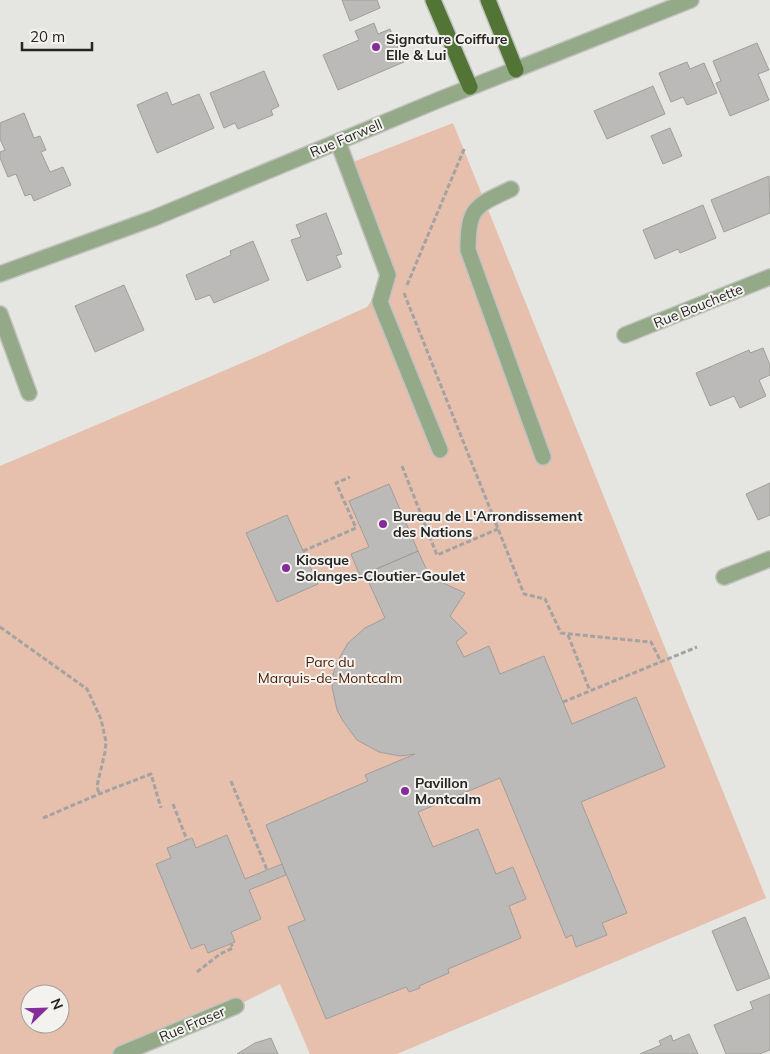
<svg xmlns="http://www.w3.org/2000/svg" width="770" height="1054" viewBox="0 0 770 1054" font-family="Mulish,sans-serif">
<rect width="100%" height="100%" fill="#e5e5e2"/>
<path fill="#e6bfad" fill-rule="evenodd" d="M453,123L766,898L397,1054H310L280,984L236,1006L118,1054H0V466L256,357L367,307L393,270L353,162ZM30,994H60V1024H30Z"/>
<path fill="#bcbab8" stroke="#a09e9b" d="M342,0H377L380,8L350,21Z
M374,23L378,34L390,29L404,62L338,90L323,55L359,40L355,31Z
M757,43L769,70L758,74L769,100L730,116L716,83L721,81L713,61Z
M687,62L690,69L704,63L717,93L687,105L683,97L671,102L659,73Z
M264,71L279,106L271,110L273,115L238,129L235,123L224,128L210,93Z
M653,86L665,114L607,139L594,111Z
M167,92L172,105L199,94L214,128L157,153L137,105Z
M24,113L34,138L40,136L46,150L41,152L50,172L63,167L71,185L34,201L31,194L25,196L16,174L8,177L0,158V152L5,150L0,139V123Z
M670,128L682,156L663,164L651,136Z
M769,176L770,213L724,232L711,200Z
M703,205L716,238L680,253L678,249L655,259L643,230Z
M326,213L342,254L336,256L341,267L307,281L291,240L301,237L296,225Z
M253,241L269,280L214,303L210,295L196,300L186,275L231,255L230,251Z
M124,285L144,330L95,352L75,306Z
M763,348L770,365V375L759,380L766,396L740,408L734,396L710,406L696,373L749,350L750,353Z
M770,483V515L758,520L746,494Z
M389,484L418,551L360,576L351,554L369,547L349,501Z
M287,515L318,584L277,602L246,533Z
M418,551L430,577L465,593L450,616L467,633L456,642L464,657L489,646L500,674L544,656L572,724L636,697L665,767L581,802L627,913L602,923L607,935L576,947L572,935L566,938L500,778L418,812L433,847L478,829L496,874L513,867L526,899L509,906L521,938L448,969L449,973L419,986L420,988L409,992L406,987L326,1019L288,927L305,920L266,825L368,781L365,775L415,754L400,756L379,752L357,740L343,721L337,710L332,687L333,675L336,664L348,643L365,628L385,618L365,574Z
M227,835L245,879L282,864L286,875L249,890L261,919L231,932L235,942L208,953L204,944L191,949L156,864L171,858L167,848L192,838L196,848Z
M745,917L770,978L737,991L712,931Z
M770,994V1050L759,1054H726L714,1025L753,1009L750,1002Z
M689,1034L698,1054H640L661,1045L659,1041L671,1035L673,1041Z
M271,1038L278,1054H237L255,1043Z"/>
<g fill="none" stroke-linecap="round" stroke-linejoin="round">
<defs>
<path id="minor" d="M338,142L388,275L380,302L440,450
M511,189C475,206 468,207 468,250L543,457
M0,274L154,218L436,101L691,0
M0,314L29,393
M625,335L770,277
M724,577L770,559
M121,1054L236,1006"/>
<path id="major" d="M433,0L470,87
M488,0L516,70"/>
</defs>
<use href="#minor" stroke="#c2c2c0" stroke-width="18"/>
<use href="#major" stroke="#c2c2c0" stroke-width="18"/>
<path stroke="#a3a3a1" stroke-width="3" stroke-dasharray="5 2.5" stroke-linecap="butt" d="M407,285L465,147
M404,293L524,594L545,599L561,633L651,642L661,662
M402,466L437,555L498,529
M303,551L356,528L336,483L350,477
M0,627L87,689L101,719L106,742L105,752L97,786L99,794
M568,635L590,691
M563,702L697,647
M231,781L267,870
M173,804L187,840
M43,818L99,794L151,774L161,808
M197,972L220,954L233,948L231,944"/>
<use href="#minor" stroke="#94a987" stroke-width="15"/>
<use href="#major" stroke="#527536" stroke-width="15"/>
</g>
<g fill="#832c9a" stroke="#f3f2ef" stroke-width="2">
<circle cx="376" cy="47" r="5"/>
<circle cx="383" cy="524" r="5"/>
<circle cx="286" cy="568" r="5"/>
<circle cx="405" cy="791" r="5"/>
</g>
<g text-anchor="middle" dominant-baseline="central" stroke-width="4" stroke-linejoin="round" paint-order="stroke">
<g font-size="14" font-weight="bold" fill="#252524" stroke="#f3f2ef" text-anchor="start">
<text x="386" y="39">Signature Coiffure<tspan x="386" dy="16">Elle &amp; Lui</tspan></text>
<text x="393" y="516">Bureau de L'Arrondissement<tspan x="393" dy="16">des Nations</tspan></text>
<text x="296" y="560">Kiosque<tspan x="296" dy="16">Solanges-Cloutier-Goulet</tspan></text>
<text x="415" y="783">Pavillon<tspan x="415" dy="16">Montcalm</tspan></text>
</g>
<g font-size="14" fill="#252524" stroke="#f3f2ef">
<text transform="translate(346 138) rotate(-23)">Rue Farwell</text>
<text transform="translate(698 306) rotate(-22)">Rue Bouchette</text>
<text transform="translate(192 1024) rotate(-23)">Rue Fraser</text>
</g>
<g font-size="14" fill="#511d00" stroke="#f3f2ef">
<text x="330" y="662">Parc du<tspan x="330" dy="16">Marquis-de-Montcalm</tspan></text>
</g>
</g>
<g transform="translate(45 1009) rotate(67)"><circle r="24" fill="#f3f2ef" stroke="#a1a09e"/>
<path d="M0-4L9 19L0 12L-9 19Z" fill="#832c9a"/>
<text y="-8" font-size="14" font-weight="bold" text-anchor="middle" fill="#252524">N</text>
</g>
<path d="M22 42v8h70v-8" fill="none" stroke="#252524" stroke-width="2.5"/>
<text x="30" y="42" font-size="15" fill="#252524" stroke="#f3f2ef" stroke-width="4" paint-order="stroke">20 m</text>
</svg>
